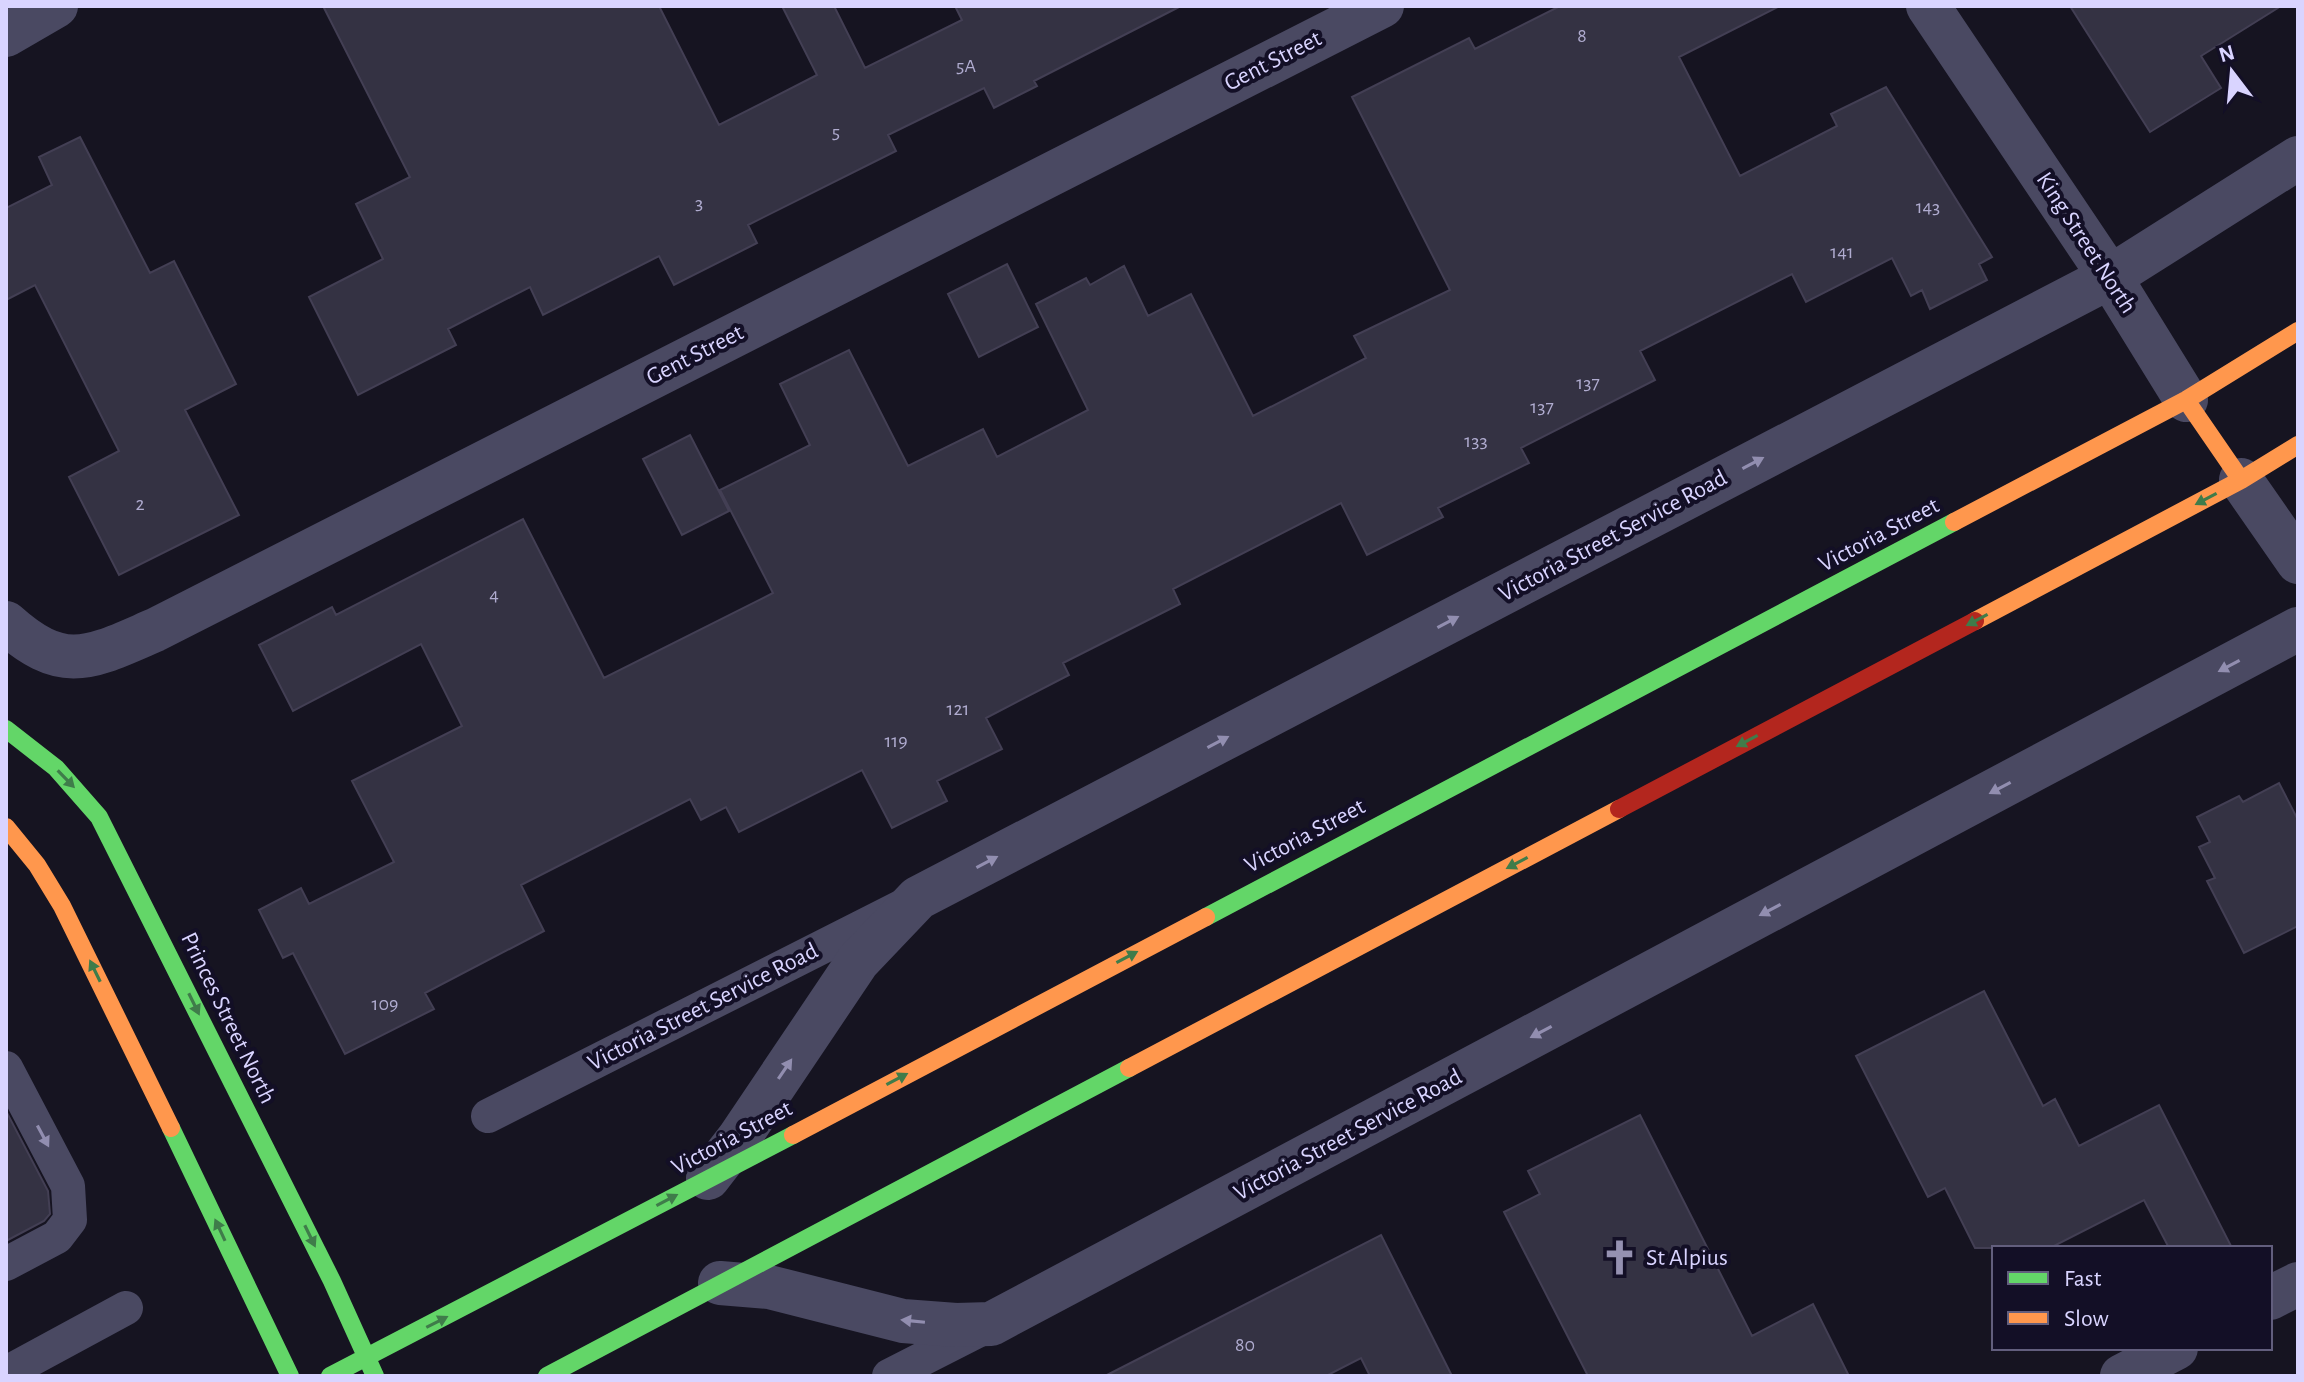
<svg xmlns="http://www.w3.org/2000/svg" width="2304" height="1382" viewBox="0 0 2304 1382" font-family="'Alegreya Sans',sans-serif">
<rect width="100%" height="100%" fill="#161421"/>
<path fill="#343243" stroke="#433f54" stroke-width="2" d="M323,6H659L719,125L817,75L782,6H834L865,68L962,20L955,6H1181L1034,81L1037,86L994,108L984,88L888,135L896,151L748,225L757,243L674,285L659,256L543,315L530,287L448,329L456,345L358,395L309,297L383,259L356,204L410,177Z
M1560,6H1780L1679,57L1740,176L1837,126L1831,114L1886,87L1992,257L1979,264L1987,280L1930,309L1922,290L1911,296L1892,258L1806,302L1792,274L1640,351L1655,380L1521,448L1529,463L1438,508L1443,517L1367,555L1341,503L1173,589L1180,604L1063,663L1069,675L986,718L1002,749L937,781L947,801L892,828L862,770L739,832L726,807L701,820L690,799L521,885L544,931L425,993L434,1009L345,1054L293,953L283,958L259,910L301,888L309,904L394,862L352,781L462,726L421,644L293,711L259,645L332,607L336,615L523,519L604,678L773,593L720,490L810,445L780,384L849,350L908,466L983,429L997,457L1088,410L1036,304L1086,278L1090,285L1124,266L1148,316L1191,294L1253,416L1366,358L1354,336L1450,290L1352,97L1469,38L1475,49Z
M2070,6H2281L2201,56L2221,88L2150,132Z
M80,137L150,273L174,261L236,384L185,410L239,515L119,575L69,477L119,451L35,285L6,300V208L52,185L39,157Z
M1007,264L1038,327L979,357L948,294Z
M690,435L729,511L682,535L643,459Z
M2279,783L2298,820V926L2244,953L2207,881L2215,878L2199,847L2210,842L2197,817L2239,796L2243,802Z
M1984,991L2043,1106L2055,1099L2079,1146L2159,1105L2232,1248H2169L2144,1200L2050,1248H1975L1945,1188L1928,1197L1856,1056Z
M6,1111L48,1191L50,1214L44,1221L6,1241Z
M1640,1115L1752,1336L1813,1304L1849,1376H1588L1504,1212L1540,1194L1528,1171Z
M1381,1235L1452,1376H1370L1361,1358L1326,1376H1105Z"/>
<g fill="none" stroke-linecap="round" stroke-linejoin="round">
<path stroke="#4a4962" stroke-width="34" d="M6,1068L68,1186L70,1220L57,1237L6,1264
M488,1116L901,907
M6,1373L126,1308
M889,1376L987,1326"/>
<path stroke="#4a4962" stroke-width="44" d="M1928,6L2110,277L2186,400
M6,35L56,6
M2241,480L2298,562
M6,623C64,675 90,658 155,630L1382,6
M708,1178L739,1138L858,961L918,898L2110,277L2298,158
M720,1283L769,1287L903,1321L956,1325L991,1324L2298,629
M2270,1298L2298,1284
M2122,1376L2176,1348"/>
<path stroke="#63d668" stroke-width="18" d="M6,729L56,768L99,817L332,1281L375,1376
M1206,917L1954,522
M171,1128L290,1376
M330,1376L793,1135
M547,1376L1129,1068"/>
<path stroke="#ff974d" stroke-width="18" d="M2186,400L2241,480
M1954,522L2186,400L2298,331
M1975,621L2241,480L2298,445
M6,827L37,865L62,906L171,1128
M1129,1068L1619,809
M793,1135L1206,917"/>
<path stroke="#b3261e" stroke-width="18" d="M1619,809L1975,621"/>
</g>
<defs><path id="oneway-solid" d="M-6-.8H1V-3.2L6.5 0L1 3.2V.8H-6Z" transform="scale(2)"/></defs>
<g fill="#928eb0">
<use href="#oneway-solid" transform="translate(1753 463) rotate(-28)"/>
<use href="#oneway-solid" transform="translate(1448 622) rotate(-28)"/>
<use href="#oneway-solid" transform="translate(2229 666) rotate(152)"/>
<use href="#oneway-solid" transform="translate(1218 742) rotate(-28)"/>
<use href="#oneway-solid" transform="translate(2000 788) rotate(152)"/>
<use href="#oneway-solid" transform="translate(987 862) rotate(-28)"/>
<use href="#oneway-solid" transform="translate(1770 910) rotate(152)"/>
<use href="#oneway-solid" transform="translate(1541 1032) rotate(152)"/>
<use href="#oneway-solid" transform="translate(785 1069) rotate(-56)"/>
<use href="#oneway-solid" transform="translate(43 1136) rotate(62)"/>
<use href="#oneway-solid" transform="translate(913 1321) rotate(-174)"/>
</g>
<g fill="#3f7c4a">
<use href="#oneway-solid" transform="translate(2206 499) rotate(152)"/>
<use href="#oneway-solid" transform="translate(1977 620) rotate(152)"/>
<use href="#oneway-solid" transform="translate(1747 741) rotate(152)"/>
<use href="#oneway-solid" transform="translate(66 779) rotate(46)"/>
<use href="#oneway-solid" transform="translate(1517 863) rotate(152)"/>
<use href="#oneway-solid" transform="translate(1127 957) rotate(-28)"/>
<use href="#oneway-solid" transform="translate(95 971) rotate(-116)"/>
<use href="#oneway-solid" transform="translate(194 1004) rotate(64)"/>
<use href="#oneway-solid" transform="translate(897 1079) rotate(-28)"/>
<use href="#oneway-solid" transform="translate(667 1200) rotate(-28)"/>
<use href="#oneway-solid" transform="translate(220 1230) rotate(-115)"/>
<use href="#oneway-solid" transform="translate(310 1236) rotate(64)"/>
<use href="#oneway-solid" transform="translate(437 1322) rotate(-27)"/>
</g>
<defs>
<symbol id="church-bare" viewBox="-9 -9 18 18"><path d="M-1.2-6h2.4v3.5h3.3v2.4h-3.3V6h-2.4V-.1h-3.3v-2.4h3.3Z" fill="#9591b1" stroke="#130f26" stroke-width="2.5" paint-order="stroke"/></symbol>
</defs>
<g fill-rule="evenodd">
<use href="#church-bare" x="1594" y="1232" width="51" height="51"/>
</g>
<g text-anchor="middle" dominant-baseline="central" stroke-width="8" stroke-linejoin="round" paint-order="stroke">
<g font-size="20" fill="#b0acd0">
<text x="1582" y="36">8</text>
<text x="966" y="66">5A</text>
<text x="836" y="132">5</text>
<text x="699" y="203">3</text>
<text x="1928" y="207">143</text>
<text x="1842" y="252">141</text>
<text x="1588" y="383">137</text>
<text x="1542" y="407">137</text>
<text x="1476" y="441">133</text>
<text x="140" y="504">2</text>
<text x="494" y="595">4</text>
<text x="958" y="709">121</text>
<text x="896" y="741">119</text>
<text x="385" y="1004">109</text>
<text x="1245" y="1345">80</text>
</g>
<g font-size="24" fill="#d9d4ff" stroke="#130f26">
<text transform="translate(1273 61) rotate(-27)">Gent Street</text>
<text transform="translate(2086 243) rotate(57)">King Street North</text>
<text transform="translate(695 355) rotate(-27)">Gent Street</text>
<text transform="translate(1879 535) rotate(-28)">Victoria Street</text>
<text transform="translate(1613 536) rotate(-28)">Victoria Street Service Road</text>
<text transform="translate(1305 836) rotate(-28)">Victoria Street</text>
<text transform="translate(703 1007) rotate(-27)">Victoria Street Service Road</text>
<text transform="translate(228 1018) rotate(64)">Princes Street North</text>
<text transform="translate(1348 1135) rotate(-28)">Victoria Street Service Road</text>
<text transform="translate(732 1138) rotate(-28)">Victoria Street</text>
</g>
<g font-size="24" fill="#d9d4ff" stroke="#130f26" text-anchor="start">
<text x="1646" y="1258">St Alpius</text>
</g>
</g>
<rect width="2304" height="1382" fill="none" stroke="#d9d4ff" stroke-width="16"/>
<rect x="1992" y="1246" width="280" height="104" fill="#130f26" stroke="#625e7d" stroke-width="2"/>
<rect x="2008" y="1272" width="40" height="12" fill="#63d668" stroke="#625e7d" stroke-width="2"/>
<text x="2064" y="1286" font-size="24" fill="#d9d4ff">Fast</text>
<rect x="2008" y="1312" width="40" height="12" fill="#ff974d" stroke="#625e7d" stroke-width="2"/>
<text x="2064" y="1326" font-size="24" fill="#d9d4ff">Slow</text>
<g transform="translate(2232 72) rotate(344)" stroke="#130f26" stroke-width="6" paint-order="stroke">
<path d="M0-6L14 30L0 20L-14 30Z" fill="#d9d4ff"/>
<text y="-12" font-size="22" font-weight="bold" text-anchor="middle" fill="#d9d4ff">N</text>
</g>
</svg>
